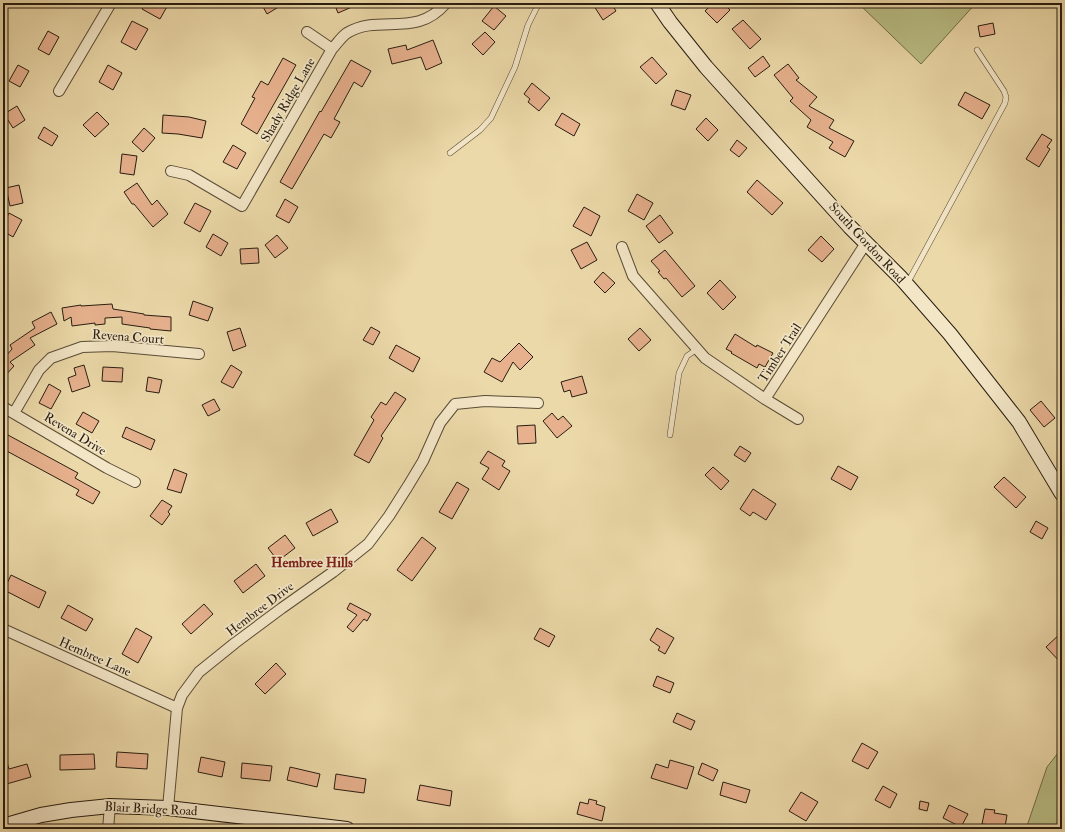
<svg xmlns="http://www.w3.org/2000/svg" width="1065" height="832" viewBox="0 0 1065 832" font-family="'IM FELL Double Pica',serif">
<rect width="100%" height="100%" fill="#ecd9a9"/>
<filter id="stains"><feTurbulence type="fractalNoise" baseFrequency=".005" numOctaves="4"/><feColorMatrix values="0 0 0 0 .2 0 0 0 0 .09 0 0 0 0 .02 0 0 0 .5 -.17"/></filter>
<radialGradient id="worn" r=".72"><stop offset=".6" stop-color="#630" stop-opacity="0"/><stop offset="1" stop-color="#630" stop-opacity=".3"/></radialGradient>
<path fill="#babf86" stroke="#716e4b" d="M858,3H976L921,64Z
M1062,748V829H1026L1047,767Z"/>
<path fill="#e7b18e" stroke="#281d10" d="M146,3H169L160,19L142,9Z
M261,3H285L267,14Z
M334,3H361L338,13Z
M592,3H611L616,11L603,20Z
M713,3H723L730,10L717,23L705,11Z
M494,6L506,16L494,30L482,21Z
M743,20L761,39L750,49L732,29Z
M132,21L148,29L136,50L121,42Z
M993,23L995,34L980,37L978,26Z
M48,31L59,37L49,55L38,49Z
M485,32L495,42L483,55L472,44Z
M433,40L442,63L426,70L421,57L392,64L388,49L406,45L407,50Z
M763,56L770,66L755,77L748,68Z
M652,57L667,74L656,84L640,67Z
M283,58L296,65L257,134L241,124L255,98L252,97L261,81L268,85Z
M351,60L371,71L362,87L354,82L334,119L340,122L331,138L324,134L292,189L280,182L320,111L321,112Z
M788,64L799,78L796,80L817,97L809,106L834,120L829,128L854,141L845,157L829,148L833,142L807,127L811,120L790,101L793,98L774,75Z
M18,65L29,71L20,87L9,81Z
M108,65L122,73L113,90L99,82Z
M532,83L550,98L539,111L528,102L530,99L524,94Z
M676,90L691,95L685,110L671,105Z
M965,92L990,105L982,119L958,105Z
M17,106L25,120L13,128L4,114Z
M97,112L109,124L95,137L83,125Z
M562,113L580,124L574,136L555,125Z
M163,115L189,117L206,121L202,138L178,134L162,133Z
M706,118L718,130L708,141L696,129Z
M44,127L58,136L52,146L38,138Z
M144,128L155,138L143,152L132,142Z
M1042,134L1052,140L1047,147L1050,149L1039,167L1026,159Z
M737,140L747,148L739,157L730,150Z
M233,145L246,153L237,169L223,162Z
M122,154L137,156L134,175L120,173Z
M757,180L783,203L772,215L747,192Z
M137,183L152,205L157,200L168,214L153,227L134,204H132L124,192Z
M19,185L23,203L10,206L6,188Z
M637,194L653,203L644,220L628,211Z
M285,199L298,207L289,223L276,216Z
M195,203L211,211L200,232L184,223Z
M584,207L600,216L591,236L573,226Z
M9,213L22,220L13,237L3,231V225Z
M660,215L673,233L659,243L646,226Z
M213,234L228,243L221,256L206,247Z
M277,235L288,248L275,258L265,245Z
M821,236L834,249L822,262L808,250Z
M587,242L597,260L581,269L571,250Z
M258,248L259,263L241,264L240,249Z
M665,250L695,286L682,297L666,278L664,279L658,272L660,271L651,261Z
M603,272L615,283L605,293L594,282Z
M720,280L736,297L723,310L707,293Z
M193,301L213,308L208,321L189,315Z
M112,304L113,309L144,314V315L171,317V331L150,329V328L122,324V317L105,318V324L95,325V323L72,326L71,317L64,321L62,308L81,305V306Z
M51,312L57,324L30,338L35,345L10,362L14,366L3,378V355L5,357L12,349L10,345L35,328L32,322Z
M371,327L380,332L373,345L363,340Z
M240,328L246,346L233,351L227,332Z
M640,328L651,340L639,351L628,339Z
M735,334L756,347L757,345L773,353L765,367L759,364L757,368L731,353L732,352L726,349Z
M519,343L533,357L520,370L513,362L502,382L484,372L492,358L500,362Z
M396,345L420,358L413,372L389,358Z
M84,365L90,386L72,392L68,378L76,375L74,368Z
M231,365L242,372L233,388L221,382Z
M103,367L123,368L122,382L102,381Z
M582,376L587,393L572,397L570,390L564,392L561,382Z
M148,377L162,380L159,393L146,391Z
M49,384L61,391L51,409L39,403Z
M395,392L406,399L381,436L383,438L369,463L354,455L374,420L371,417L381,402L386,405Z
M214,399L220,410L208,416L202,405Z
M1041,401L1055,418L1044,427L1030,410Z
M83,412L99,421L92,433L76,424Z
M552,413L558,420L563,416L572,426L557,438L543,421Z
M535,425L536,443L518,444L517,426Z
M126,427L155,440L151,450L122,437Z
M8,435L78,473L75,478L100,492L93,504L76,495L79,490L3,449V444Z
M740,446L751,453L745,462L734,455Z
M488,451L505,461L502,466L510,471L499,490L482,479L489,468L480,463Z
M838,466L858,477L851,490L831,479Z
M713,467L729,481L721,490L705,475Z
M174,469L187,474L181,493L167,489Z
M1004,477L1026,497L1016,508L994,487Z
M457,482L469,489L452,519L439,512Z
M753,489L776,504L766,520L753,512L750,516L740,509Z
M162,500L172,506L168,512L170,514L162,525L150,516Z
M331,509L338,522L313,536L306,523Z
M1036,521L1048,528L1042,539L1030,532Z
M285,535L295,548L278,561L268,548Z
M422,537L436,548L412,581L397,570Z
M256,564L265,576L243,593L234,581Z
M11,575L46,592L39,608L4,590Z
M350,603L371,614L367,621L364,619L353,632L347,627L357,615L347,609Z
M204,604L213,614L191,634L182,624Z
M68,605L93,619L86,631L61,618Z
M136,628L152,637L138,663L122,654Z
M540,628L555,636L549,647L534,639Z
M657,628L674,638L665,654L658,650L660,647L650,640Z
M1062,632V664L1046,647Z
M276,663L286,674L265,694L255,684Z
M657,676L674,683L670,693L653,686Z
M677,713L695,721L691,730L673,722Z
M862,743L878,752L868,769L852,761Z
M117,752L148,754L147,769L116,767Z
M94,754L95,769L60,770V755Z
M3,756H5L9,769L27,764L31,777L3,785Z
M201,757L225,762L222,777L198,772Z
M670,760L694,767L687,789L651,778L656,764L668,768Z
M242,763L272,766L270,781L241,778Z
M702,763L718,770L713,781L698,774Z
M290,767L320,774L317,787L287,780Z
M336,774L366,779L364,793L334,789Z
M723,782L750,790L746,803L720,795Z
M420,785L452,791L450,806L417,800Z
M883,786L897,794L890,808L875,800Z
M801,792L818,802L806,821L789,811Z
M589,799L597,801L596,804L605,807L602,821L577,814L580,802L588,804Z
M920,801L929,803L927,811L919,809Z
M949,805L968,814L961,827L943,818Z
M985,809L995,810L994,813L1007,815L1005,827L982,824Z"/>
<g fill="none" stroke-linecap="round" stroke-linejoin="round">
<defs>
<path id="lane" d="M450,153L480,130L491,118L515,67L528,25L539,3
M907,284L1005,103L1006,97L1004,91L977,50
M670,435L679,373L687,356L697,349"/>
<path id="street" d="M307,32L332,49
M59,91L111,3
M171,171L189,175L242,206L332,49C337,44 341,37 347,33C380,13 416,39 446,3
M622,247L633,276L705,358L765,399L798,419
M765,399L866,243
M3,407L107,468L135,482
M14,413L39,370L51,358L82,347L112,346L199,354
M3,629L177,708
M168,808L177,708L182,695L199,672L235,643L282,608L333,572L368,544L389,516L408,486L423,461L440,423L455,404L485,401L538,403
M108,829L110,806"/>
<path id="secondary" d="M657,3L670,22L706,67L850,227L901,278L950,334L1019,422L1062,494
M3,826L41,815L71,810L110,806L168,808L347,829"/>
</defs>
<use href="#lane" stroke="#594c36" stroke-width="6"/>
<use href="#street" stroke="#594c36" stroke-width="12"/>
<use href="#secondary" stroke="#281d10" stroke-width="16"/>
<use href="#lane" stroke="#f3e6c7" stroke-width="5"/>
<use href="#street" stroke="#f3e6c7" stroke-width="10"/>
<use href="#secondary" stroke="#f3e6c7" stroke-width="14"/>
</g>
<g text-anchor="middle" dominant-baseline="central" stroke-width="3.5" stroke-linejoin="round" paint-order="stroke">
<g font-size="13" fill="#281d10" stroke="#f3e6c7">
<text transform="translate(288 100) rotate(-60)">Shady Ridge Lane</text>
<text transform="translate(867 243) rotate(47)">South Gordon Road</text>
<text transform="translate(128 337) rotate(4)">Revena Court</text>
<text transform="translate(780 353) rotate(-57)">Timber Trail</text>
<text transform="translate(75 434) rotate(31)">Revena Drive</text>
<text transform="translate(260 609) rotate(-37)">Hembree Drive</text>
<text transform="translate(95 657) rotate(24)">Hembree Lane</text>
<text transform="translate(151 809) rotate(3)">Blair Bridge Road</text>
</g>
<g font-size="14" font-weight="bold" fill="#7a1f14" stroke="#f3e6c7">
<text x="312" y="562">Hembree Hills</text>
</g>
</g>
<rect width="1065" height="832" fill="none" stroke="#ecd9a9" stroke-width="16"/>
<rect x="4" y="4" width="1057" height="824" fill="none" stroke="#281d10" stroke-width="2"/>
<rect x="8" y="8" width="1049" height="816" fill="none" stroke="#281d10"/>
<rect width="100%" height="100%" filter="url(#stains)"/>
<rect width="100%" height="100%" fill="url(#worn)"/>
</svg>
